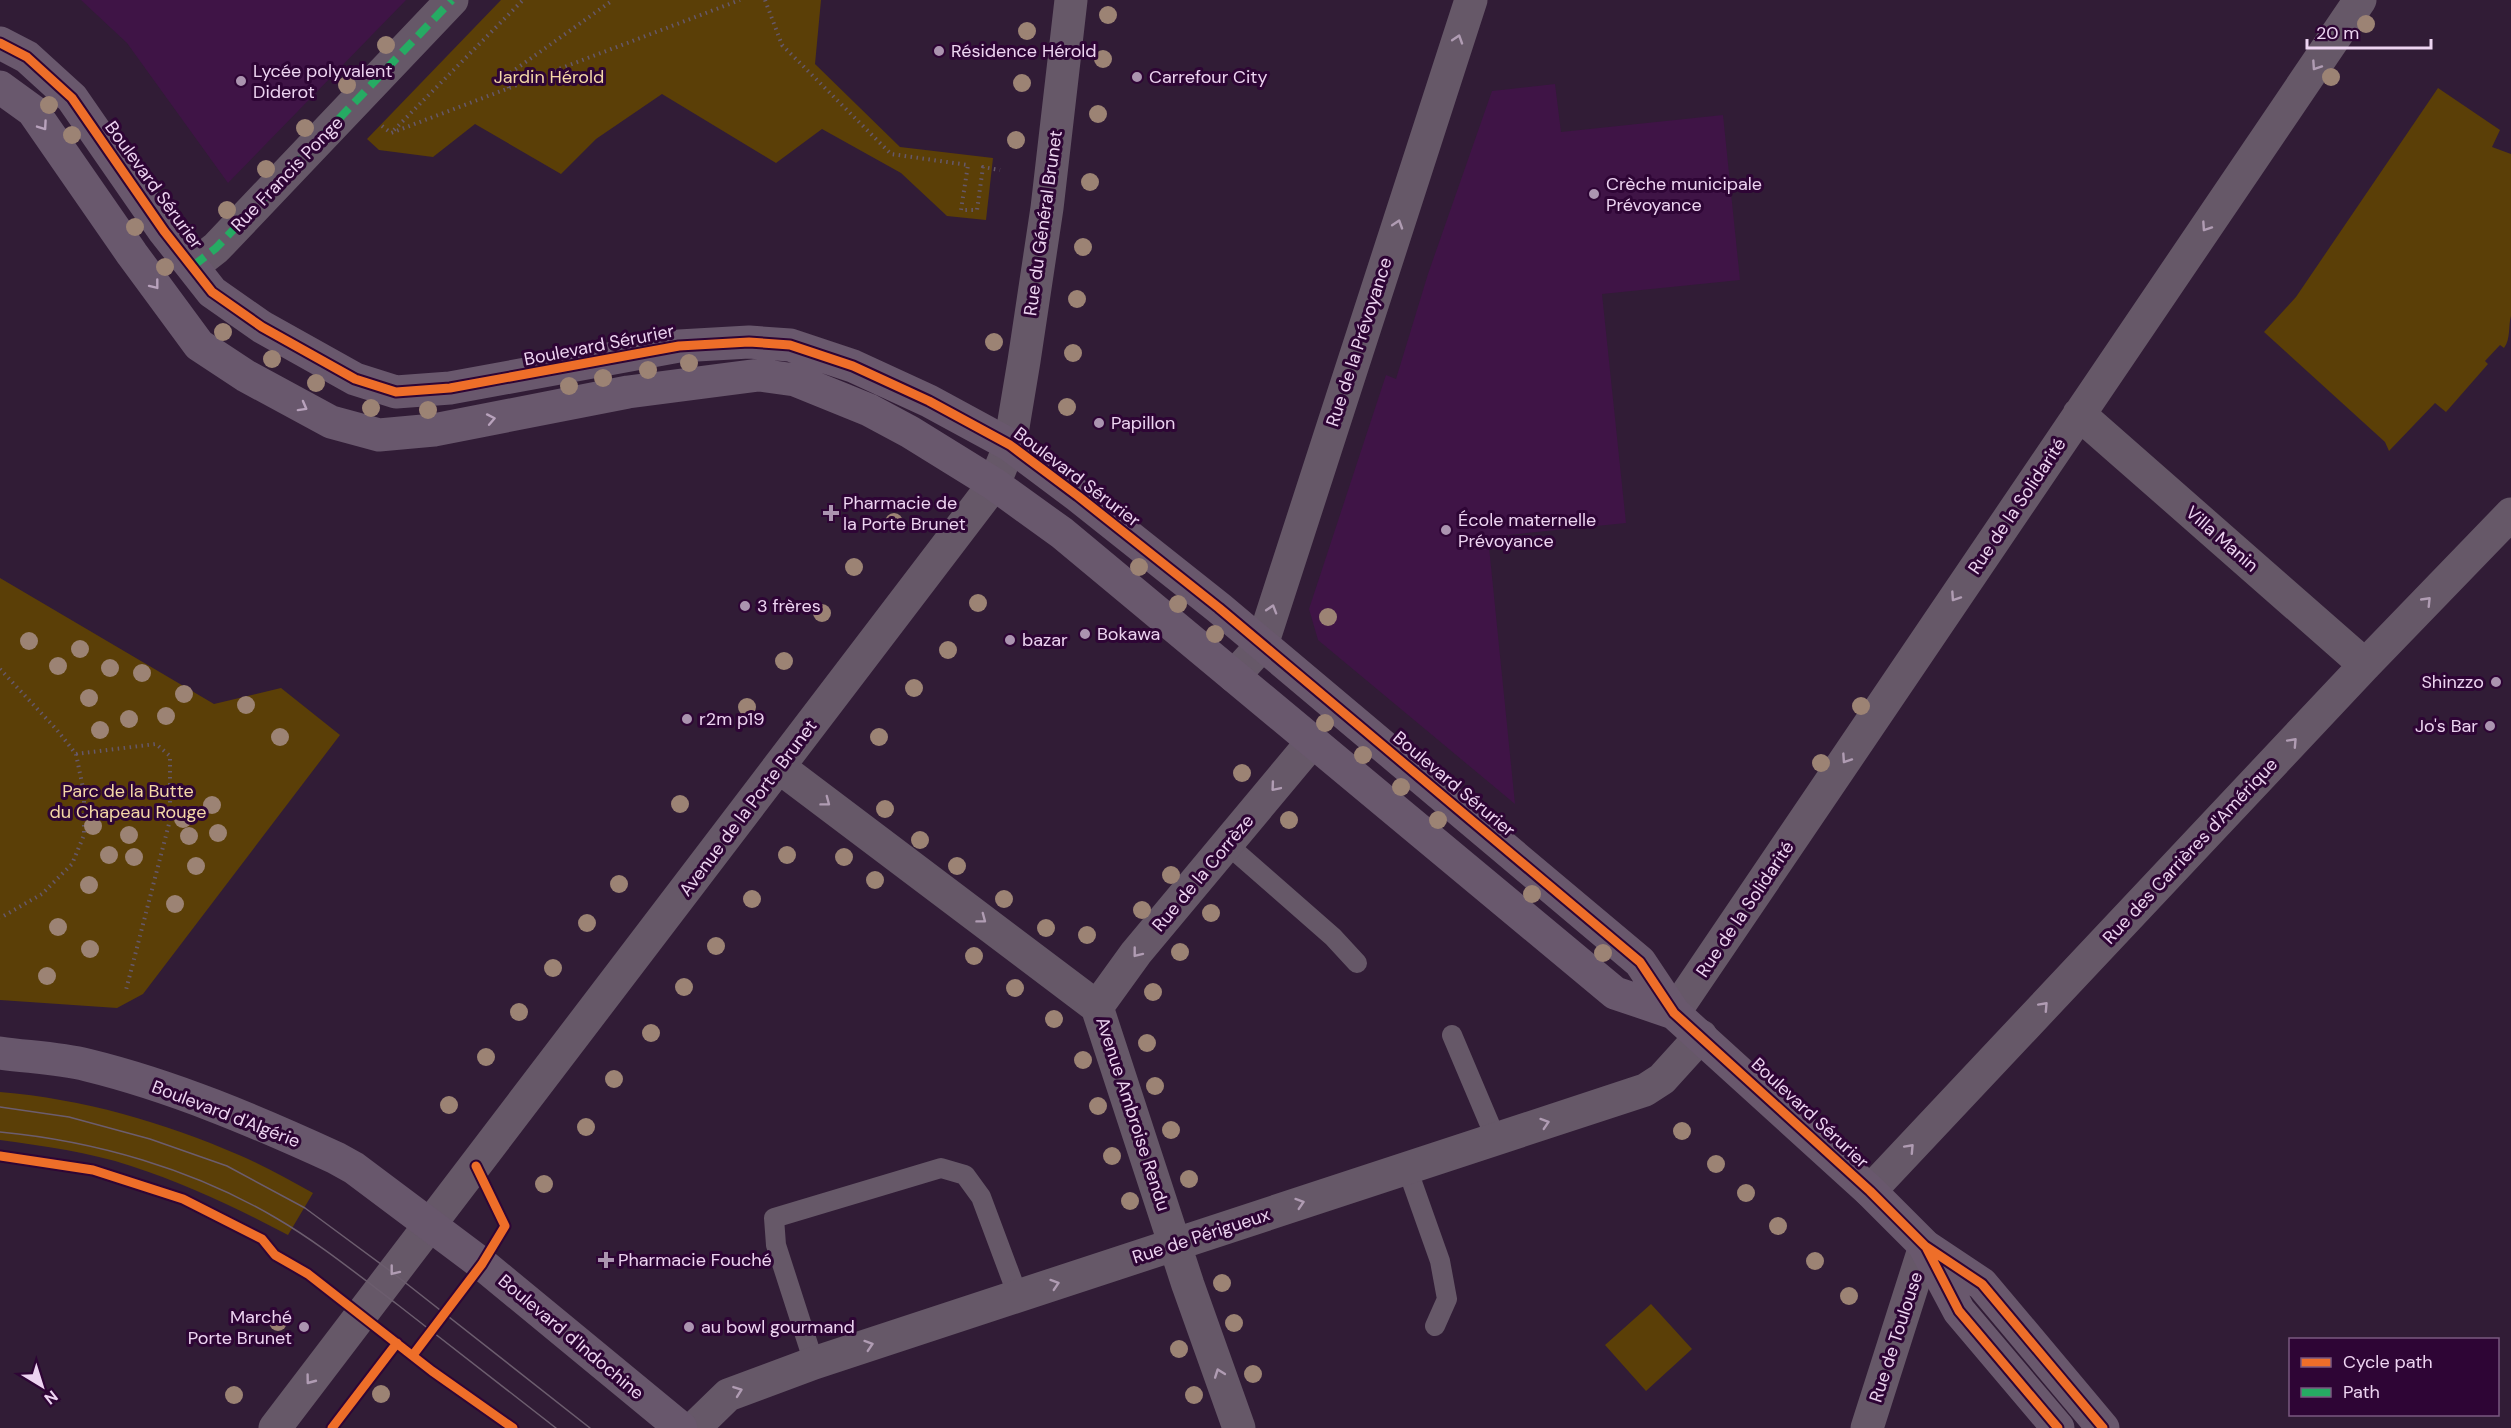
<svg xmlns="http://www.w3.org/2000/svg" width="2511" height="1428" viewBox="0 0 2511 1428" font-family="'DM Sans',sans-serif">
<rect width="100%" height="100%" fill="#311c36"/>
<path fill="#3f1446" d="M81,0H406L228,183L127,43Z
M1555,84L1561,132L1723,115L1740,280L1602,294L1626,523L1488,537L1515,804L1318,640L1309,609L1386,375L1396,379L1428,274L1492,91Z"/>
<path fill="#5b3f07" d="M501,0H821L815,64L900,147L993,158L986,220L947,216L901,173L822,129L776,163L662,94L596,139L561,174L475,124L433,157L379,150L367,139Z
M2438,88L2500,130L2492,147L2511,154V316C2508,326 2511,338 2504,348L2500,345L2485,361L2488,364L2446,412L2435,403L2389,451L2385,442L2264,332L2296,297Z
M0,578L214,704L281,688L340,735L143,994L117,1008L0,1000Z
M0,1092C83,1099 163,1122 239,1155C265,1166 289,1180 313,1193L288,1235C237,1208 186,1184 131,1166C89,1152 44,1146 0,1140Z
M1651,1304L1692,1349L1646,1391L1605,1345Z"/>
<g fill="none" stroke-linecap="round" stroke-linejoin="round">
<path stroke="#665869" stroke-width="4" stroke-dasharray="1.5 4.5" stroke-linecap="butt" d="M765,0L782,45L891,154L968,165L961,210H977L983,167L1000,170
M509,88L506,76L613,0
M382,126L391,133L740,0
M394,130L523,0
M0,669L57,730L76,754L84,793V835L72,864L42,894L0,918
M76,754L156,744L170,756V820L126,990"/>
<path stroke="#665868" stroke-width="20" d="M1228,845L1333,937L1357,963
M1452,1035L1496,1139
M1407,1168L1440,1261L1447,1299L1435,1326
M814,1363L776,1245L774,1218L941,1168L965,1175L981,1197L1018,1296"/>
<path stroke="#665868" stroke-width="33" d="M193,266L216,248L452,0
M2079,414L2365,665
M1234,676L1262,645L1471,0
M779,767L1097,1007L1188,1285L1239,1428
M1097,1007L1136,953L1312,742
M1674,1013L2360,0
M1870,1191L2365,665L2511,514
M275,1428L994,484L1010,445L1024,361L1047,208L1071,0
M694,1428L728,1395L814,1363L1645,1090L1662,1079L1701,1036
M1867,1428L1925,1246"/>
<path stroke="#69586d" stroke-width="33" d="M0,43L27,57L72,98L164,231L212,292L262,327L355,379L396,392L450,388L679,346L749,342L790,345L853,366L929,401L1010,445L1078,496L1219,608L1640,962L1674,1013L1870,1191L1925,1246L1982,1284L2103,1428
M0,87L33,111L132,254L199,345L246,376L331,422L379,435L434,430L628,392L759,375L795,380L869,410L910,432L994,484L1062,533L1615,993L1674,1013
M1926,1249L1959,1311L2058,1428"/>
<path stroke="#68576c" stroke-width="33" d="M0,1053C28,1057 59,1058 87,1065C173,1086 255,1121 336,1158L354,1168L482,1264L681,1428"/>
<path stroke="#6c5d6e" stroke-width="1.5" d="M0,1107L69,1117L150,1139L227,1166L305,1208L393,1273L590,1428
M0,1132C95,1141 193,1169 276,1218C319,1243 358,1275 398,1305C451,1346 504,1387 556,1428"/>
<path stroke="#26ab63" stroke-width="8" stroke-dasharray="15 8" stroke-linecap="butt" d="M193,266L216,248L452,0"/>
<defs>
<path id="cycleway" d="M0,43L27,57L72,98L164,231L212,292L262,327L355,379L396,392L450,388L679,346L749,342L790,345L853,366L929,401L1010,445L1078,496L1219,608L1640,962L1674,1013L1870,1191L1925,1246L1982,1284L2103,1428
M0,1156L93,1170L183,1199L262,1239L275,1255L308,1274L432,1371L513,1428
M1926,1247L1959,1311L2058,1428
M413,1355L482,1264L505,1226L476,1166
M332,1428L397,1343"/>
</defs>
<use href="#cycleway" stroke="#2e0535" stroke-width="13"/>
<use href="#cycleway" stroke="#ee6e29" stroke-width="9"/>
</g>
<g fill="#9c8374">
<circle cx="1108" cy="15" r="9"/>
<circle cx="2366" cy="24" r="9"/>
<circle cx="1027" cy="31" r="9"/>
<circle cx="386" cy="45" r="9"/>
<circle cx="1103" cy="59" r="9"/>
<circle cx="2331" cy="77" r="9"/>
<circle cx="1022" cy="83" r="9"/>
<circle cx="347" cy="85" r="9"/>
<circle cx="49" cy="105" r="9"/>
<circle cx="1098" cy="114" r="9"/>
<circle cx="305" cy="128" r="9"/>
<circle cx="72" cy="135" r="9"/>
<circle cx="1016" cy="140" r="9"/>
<circle cx="266" cy="169" r="9"/>
<circle cx="1090" cy="182" r="9"/>
<circle cx="227" cy="210" r="9"/>
<circle cx="135" cy="227" r="9"/>
<circle cx="1083" cy="247" r="9"/>
<circle cx="165" cy="267" r="9"/>
<circle cx="1077" cy="299" r="9"/>
<circle cx="223" cy="332" r="9"/>
<circle cx="994" cy="342" r="9"/>
<circle cx="1073" cy="353" r="9"/>
<circle cx="272" cy="359" r="9"/>
<circle cx="689" cy="363" r="9"/>
<circle cx="648" cy="370" r="9"/>
<circle cx="603" cy="378" r="9"/>
<circle cx="316" cy="383" r="9"/>
<circle cx="569" cy="386" r="9"/>
<circle cx="1067" cy="407" r="9"/>
<circle cx="371" cy="408" r="9"/>
<circle cx="428" cy="410" r="9"/>
<circle cx="894" cy="522" r="9"/>
<circle cx="854" cy="567" r="9"/>
<circle cx="1139" cy="567" r="9"/>
<circle cx="978" cy="603" r="9"/>
<circle cx="1178" cy="604" r="9"/>
<circle cx="822" cy="613" r="9"/>
<circle cx="1328" cy="617" r="9"/>
<circle cx="1215" cy="634" r="9"/>
<circle cx="29" cy="641" r="9"/>
<circle cx="80" cy="649" r="9"/>
<circle cx="948" cy="650" r="9"/>
<circle cx="784" cy="661" r="9"/>
<circle cx="58" cy="666" r="9"/>
<circle cx="110" cy="668" r="9"/>
<circle cx="142" cy="673" r="9"/>
<circle cx="914" cy="688" r="9"/>
<circle cx="184" cy="694" r="9"/>
<circle cx="89" cy="698" r="9"/>
<circle cx="246" cy="705" r="9"/>
<circle cx="1861" cy="706" r="9"/>
<circle cx="747" cy="707" r="9"/>
<circle cx="166" cy="716" r="9"/>
<circle cx="129" cy="719" r="9"/>
<circle cx="1325" cy="723" r="9"/>
<circle cx="100" cy="730" r="9"/>
<circle cx="280" cy="737" r="9"/>
<circle cx="879" cy="737" r="9"/>
<circle cx="1363" cy="755" r="9"/>
<circle cx="1821" cy="763" r="9"/>
<circle cx="1242" cy="773" r="9"/>
<circle cx="1401" cy="787" r="9"/>
<circle cx="680" cy="804" r="9"/>
<circle cx="212" cy="805" r="9"/>
<circle cx="885" cy="809" r="9"/>
<circle cx="183" cy="819" r="9"/>
<circle cx="1289" cy="820" r="9"/>
<circle cx="1438" cy="820" r="9"/>
<circle cx="93" cy="826" r="9"/>
<circle cx="218" cy="833" r="9"/>
<circle cx="129" cy="835" r="9"/>
<circle cx="189" cy="836" r="9"/>
<circle cx="920" cy="840" r="9"/>
<circle cx="109" cy="855" r="9"/>
<circle cx="787" cy="855" r="9"/>
<circle cx="134" cy="857" r="9"/>
<circle cx="844" cy="857" r="9"/>
<circle cx="196" cy="866" r="9"/>
<circle cx="957" cy="866" r="9"/>
<circle cx="1171" cy="875" r="9"/>
<circle cx="875" cy="880" r="9"/>
<circle cx="619" cy="884" r="9"/>
<circle cx="89" cy="885" r="9"/>
<circle cx="1532" cy="894" r="9"/>
<circle cx="752" cy="899" r="9"/>
<circle cx="1004" cy="899" r="9"/>
<circle cx="175" cy="904" r="9"/>
<circle cx="1142" cy="910" r="9"/>
<circle cx="1211" cy="913" r="9"/>
<circle cx="587" cy="923" r="9"/>
<circle cx="58" cy="927" r="9"/>
<circle cx="1046" cy="928" r="9"/>
<circle cx="1087" cy="935" r="9"/>
<circle cx="716" cy="946" r="9"/>
<circle cx="90" cy="949" r="9"/>
<circle cx="1180" cy="952" r="9"/>
<circle cx="1603" cy="953" r="9"/>
<circle cx="974" cy="956" r="9"/>
<circle cx="553" cy="968" r="9"/>
<circle cx="47" cy="976" r="9"/>
<circle cx="684" cy="987" r="9"/>
<circle cx="1015" cy="988" r="9"/>
<circle cx="1153" cy="992" r="9"/>
<circle cx="519" cy="1012" r="9"/>
<circle cx="1054" cy="1019" r="9"/>
<circle cx="651" cy="1033" r="9"/>
<circle cx="1147" cy="1043" r="9"/>
<circle cx="486" cy="1057" r="9"/>
<circle cx="1083" cy="1060" r="9"/>
<circle cx="614" cy="1079" r="9"/>
<circle cx="1155" cy="1086" r="9"/>
<circle cx="449" cy="1105" r="9"/>
<circle cx="1098" cy="1106" r="9"/>
<circle cx="586" cy="1127" r="9"/>
<circle cx="1171" cy="1130" r="9"/>
<circle cx="1682" cy="1131" r="9"/>
<circle cx="1112" cy="1156" r="9"/>
<circle cx="1716" cy="1164" r="9"/>
<circle cx="1189" cy="1179" r="9"/>
<circle cx="544" cy="1184" r="9"/>
<circle cx="1746" cy="1193" r="9"/>
<circle cx="1130" cy="1201" r="9"/>
<circle cx="1778" cy="1226" r="9"/>
<circle cx="1815" cy="1261" r="9"/>
<circle cx="1222" cy="1283" r="9"/>
<circle cx="1849" cy="1296" r="9"/>
<circle cx="278" cy="1322" r="9"/>
<circle cx="1234" cy="1323" r="9"/>
<circle cx="1179" cy="1349" r="9"/>
<circle cx="1253" cy="1374" r="9"/>
<circle cx="381" cy="1394" r="9"/>
<circle cx="234" cy="1395" r="9"/>
<circle cx="1194" cy="1395" r="9"/>
</g>
<defs><path id="oneway-chevron" d="M-2-3.5L2.5 0L-2 3.5" fill="none" stroke-width="1.6" stroke-linecap="round" stroke-linejoin="round" transform="scale(1.5)"/></defs>
<g stroke="#b09cb3">
<use href="#oneway-chevron" transform="translate(1458 39) rotate(-72)"/>
<use href="#oneway-chevron" transform="translate(2316 66) rotate(124)"/>
<use href="#oneway-chevron" transform="translate(1398 224) rotate(-72)"/>
<use href="#oneway-chevron" transform="translate(2206 227) rotate(124)"/>
<use href="#oneway-chevron" transform="translate(1955 597) rotate(124)"/>
<use href="#oneway-chevron" transform="translate(2427 601) rotate(-46)"/>
<use href="#oneway-chevron" transform="translate(1272 609) rotate(-73)"/>
<use href="#oneway-chevron" transform="translate(2293 742) rotate(-47)"/>
<use href="#oneway-chevron" transform="translate(1846 759) rotate(124)"/>
<use href="#oneway-chevron" transform="translate(1275 787) rotate(130)"/>
<use href="#oneway-chevron" transform="translate(826 802) rotate(37)"/>
<use href="#oneway-chevron" transform="translate(982 919) rotate(37)"/>
<use href="#oneway-chevron" transform="translate(1137 953) rotate(128)"/>
<use href="#oneway-chevron" transform="translate(2044 1006) rotate(-47)"/>
<use href="#oneway-chevron" transform="translate(1545 1123) rotate(-18)"/>
<use href="#oneway-chevron" transform="translate(1910 1148) rotate(-47)"/>
<use href="#oneway-chevron" transform="translate(1300 1203) rotate(-18)"/>
<use href="#oneway-chevron" transform="translate(394 1271) rotate(128)"/>
<use href="#oneway-chevron" transform="translate(1055 1284) rotate(-18)"/>
<use href="#oneway-chevron" transform="translate(869 1345) rotate(-18)"/>
<use href="#oneway-chevron" transform="translate(1219 1373) rotate(-110)"/>
<use href="#oneway-chevron" transform="translate(310 1380) rotate(127)"/>
<use href="#oneway-chevron" transform="translate(738 1391) rotate(-20)"/>
</g>
<g stroke="#b8a2bc">
<use href="#oneway-chevron" transform="translate(43 126) rotate(55)"/>
<use href="#oneway-chevron" transform="translate(155 285) rotate(52)"/>
<use href="#oneway-chevron" transform="translate(303 407) rotate(29)"/>
<use href="#oneway-chevron" transform="translate(491 419) rotate(-11)"/>
</g>
<g fill="#ab94b0" stroke="#2e0535" stroke-width="2">
<circle cx="939" cy="51" r="6"/>
<circle cx="1137" cy="77" r="6"/>
<circle cx="241" cy="81" r="6"/>
<circle cx="1594" cy="194" r="6"/>
<circle cx="1099" cy="423" r="6"/>
<path d="M828 504h6v6h6v6h-6v6h-6v-6h-6v-6h6z"/>
<circle cx="1446" cy="530" r="6"/>
<circle cx="745" cy="606" r="6"/>
<circle cx="1085" cy="634" r="6"/>
<circle cx="1010" cy="640" r="6"/>
<circle cx="2496" cy="682" r="6"/>
<circle cx="687" cy="719" r="6"/>
<circle cx="2490" cy="726" r="6"/>
<path d="M603 1251h6v6h6v6h-6v6h-6v-6h-6v-6h6z"/>
<circle cx="304" cy="1327" r="6"/>
<circle cx="689" cy="1327" r="6"/>
</g>
<g text-anchor="middle" dominant-baseline="central" stroke-width="6" stroke-linejoin="round" paint-order="stroke">
<g font-size="18" fill="#edd4f1" stroke="#2e0535" text-anchor="start">
<text x="951" y="51">Résidence Hérold</text>
<text x="253" y="71">Lycée polyvalent<tspan x="253" dy="21">Diderot</tspan></text>
<text x="1149" y="77">Carrefour City</text>
<text x="1606" y="184">Crèche municipale<tspan x="1606" dy="21">Prévoyance</tspan></text>
<text x="1111" y="423">Papillon</text>
<text x="843" y="503">Pharmacie de<tspan x="843" dy="21">la Porte Brunet</tspan></text>
<text x="1458" y="520">École maternelle<tspan x="1458" dy="21">Prévoyance</tspan></text>
<text x="757" y="606">3 frères</text>
<text x="1097" y="634">Bokawa</text>
<text x="1022" y="640">bazar</text>
<text x="2484" y="682" text-anchor="end">Shinzzo</text>
<text x="699" y="719">r2m p19</text>
<text x="2478" y="726" text-anchor="end">Jo's Bar</text>
<text x="618" y="1260">Pharmacie Fouché</text>
<text x="292" y="1317" text-anchor="end">Marché<tspan x="292" dy="21">Porte Brunet</tspan></text>
<text x="701" y="1327">au bowl gourmand</text>
</g>
<g font-size="18" fill="#f4d8a7" stroke="#2e0535">
<text x="549" y="77">Jardin Hérold</text>
<text x="128" y="791">Parc de la Butte<tspan x="128" dy="21">du Chapeau Rouge</tspan></text>
</g>
<g font-size="18" fill="#edd4f1" stroke="#2e0535">
<text transform="translate(287 174) rotate(-46)">Rue Francis Ponge</text>
<text transform="translate(154 185) rotate(54)">Boulevard Sérurier</text>
<text transform="translate(1043 223) rotate(-82)">Rue du Général Brunet</text>
<text transform="translate(1359 342) rotate(-72)">Rue de la Prévoyance</text>
<text transform="translate(599 345) rotate(-11)">Boulevard Sérurier</text>
<text transform="translate(1077 477) rotate(37)">Boulevard Sérurier</text>
<text transform="translate(2017 506) rotate(-56)">Rue de la Solidarité</text>
<text transform="translate(2222 539) rotate(41)">Villa Manin</text>
<text transform="translate(1454 784) rotate(40)">Boulevard Sérurier</text>
<text transform="translate(748 808) rotate(-53)">Avenue de la Porte Brunet</text>
<text transform="translate(2190 851) rotate(-47)">Rue des Carrières d'Amérique</text>
<text transform="translate(1203 873) rotate(-50)">Rue de la Corrèze</text>
<text transform="translate(1745 909) rotate(-56)">Rue de la Solidarité</text>
<text transform="translate(1810 1113) rotate(43)">Boulevard Sérurier</text>
<text transform="translate(226 1114) rotate(21)">Boulevard d'Algérie</text>
<text transform="translate(1133 1114) rotate(72)">Avenue Ambroise Rendu</text>
<text transform="translate(1201 1236) rotate(-18)">Rue de Périgueux</text>
<text transform="translate(571 1337) rotate(40)">Boulevard d'Indochine</text>
<text transform="translate(1896 1337) rotate(-72)">Rue de Toulouse</text>
</g>
</g>
<rect x="2289" y="1338" width="210" height="78" fill="#2e0535" stroke="#7a5880" stroke-width="1.5"/>
<rect x="2301" y="1358" width="30" height="9" fill="#ee6e29" stroke="#7a5880" stroke-width="1.5"/>
<text x="2343" y="1368" font-size="18" fill="#edd4f1">Cycle path</text>
<rect x="2301" y="1388" width="30" height="9" fill="#26ab63" stroke="#7a5880" stroke-width="1.5"/>
<text x="2343" y="1398" font-size="18" fill="#edd4f1">Path</text>
<g transform="translate(42 1386) rotate(142)" stroke="#2e0535" stroke-width="4.5" paint-order="stroke">
<path d="M0-4.5L10 22L0 15L-10 22Z" fill="#edd4f1"/>
<text y="-9" font-size="16" font-weight="bold" text-anchor="middle" fill="#edd4f1">N</text>
</g>
<path d="M2307 39v9h124v-9" fill="none" stroke="#edd4f1" stroke-width="3"/>
<text x="2316" y="39" font-size="18" fill="#edd4f1" stroke="#2e0535" stroke-width="4.5" paint-order="stroke">20 m</text>
</svg>
